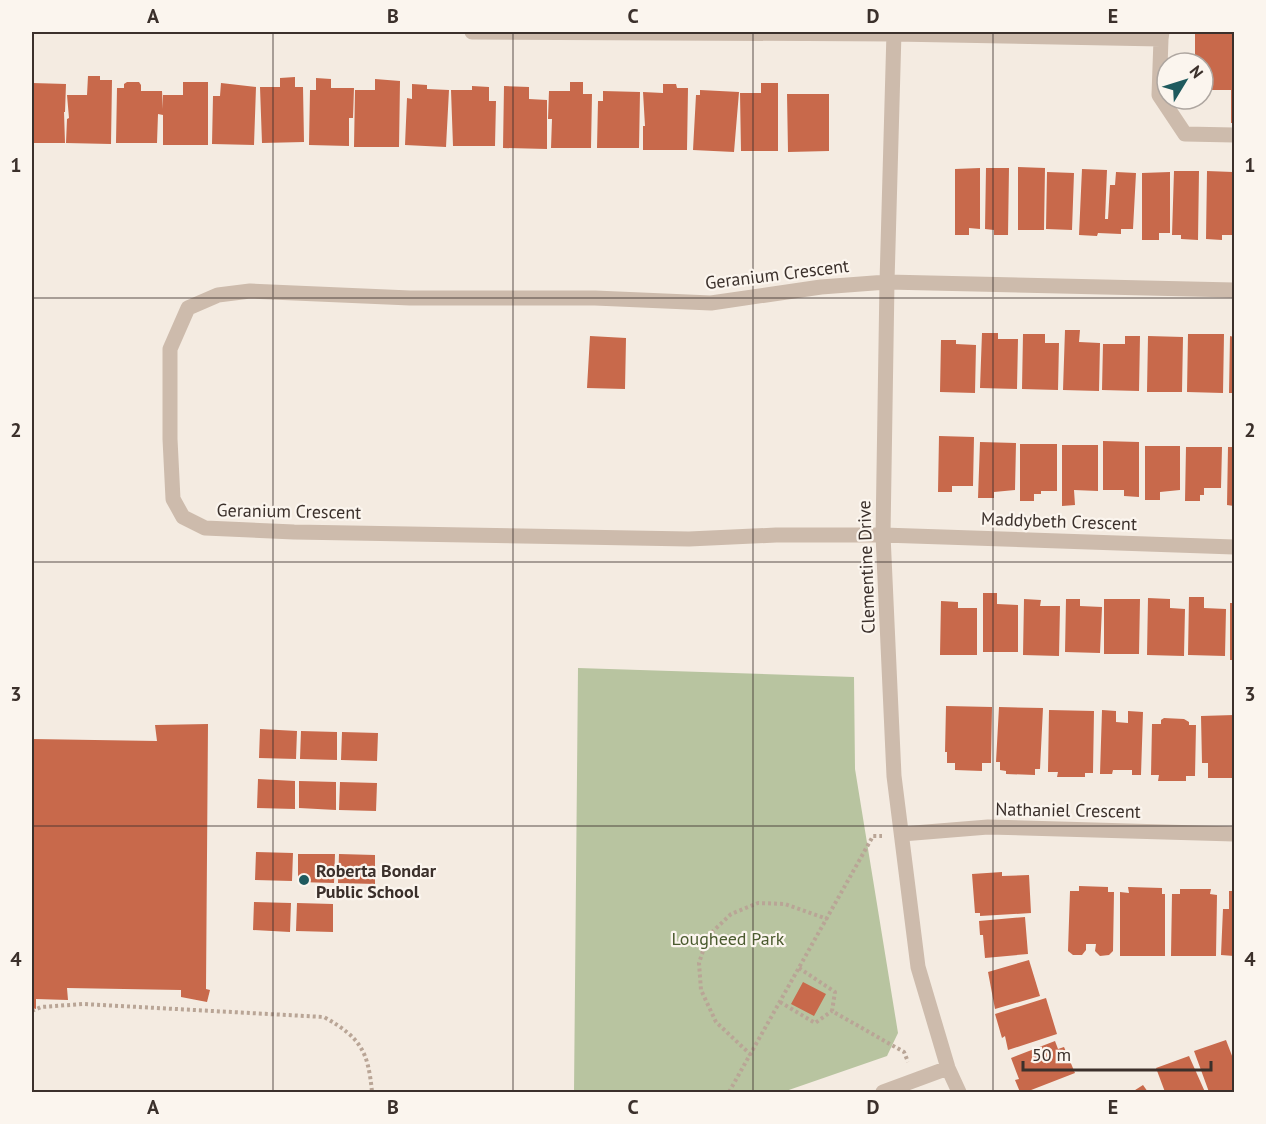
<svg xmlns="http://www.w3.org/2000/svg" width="1266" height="1124" viewBox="0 0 1266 1124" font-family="'PT Sans',sans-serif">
<rect width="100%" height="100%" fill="#f4ebe1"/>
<path fill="#b8c4a0" d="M578,668L854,677L855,769L898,1033L887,1056L783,1092H574Z"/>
<path fill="#c8694b" d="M1195,32H1234V123H1231V90H1203V63H1195Z
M88,76H100V80H112L111,144L66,143L67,119L69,118L67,95H87Z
M295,77V87H303L304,142L262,143L260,87H280V78Z
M316,78L331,79V88H354L353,118H349V146L309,145L310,90H316Z
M375,79L400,81L399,147H354L355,90H375Z
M127,82H139L141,85V91H162L163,109V95H183V82H208V145H163V115L158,114L157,143H116L117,88H124V84Z
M570,82H583V94H592L591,148H551L552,119H548L549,91H570Z
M32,83L66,84L65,112H64L65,143H32Z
M221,83L256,87L254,145L212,144L213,96H220Z
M761,83H778V151H741L740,93H761Z
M412,84L427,85V89L449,90L446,147L405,145L407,98L412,99Z
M663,84H676L677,88H688L687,150H643V126H645L643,92L663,93Z
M472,86L489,87V101H496L495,146H453L451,90H472Z
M504,86L529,87V99L547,100V149L503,148Z
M700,90L739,92L734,152L693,150L696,95H700Z
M603,91L640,92L639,148H597L598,101H603Z
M787,94H829V151L788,152Z
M1018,167L1045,168L1044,230H1018Z
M980,168V229L969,228V235H955V169Z
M986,168H1009L1008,235H994V230L985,229Z
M1082,169L1107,170L1105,219H1108L1110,185H1115L1116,172L1136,173L1133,229H1121V234L1098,233L1097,236L1079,235Z
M1174,171H1199L1198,240L1181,239V235H1172Z
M1207,171L1233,172V235H1222V240L1206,239Z
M1047,172L1074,173L1072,230L1046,229Z
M1170,172V233H1159V240H1142V173Z
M1065,330H1080L1079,342L1100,343L1099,391L1063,390Z
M982,333H998V339H1018L1017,389L980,388Z
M1023,334H1045V343H1059L1058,390L1022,389Z
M1188,334H1224L1223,393L1187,392Z
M590,336L626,338L625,389L587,388Z
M1125,336H1140L1139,391L1102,390L1103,344H1125Z
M1148,336L1183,337L1182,392H1147Z
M1230,336L1234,337V393H1229Z
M941,340H956V344L976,345L975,393L940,392Z
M939,436L974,437L973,486H952V492H938Z
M1103,441L1139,442V497L1124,496V490H1103Z
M980,442L1016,443L1015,490L994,492V498H978Z
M1020,444H1057V491H1041V494H1034V501H1020Z
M1062,445H1098V491L1074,490L1075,505L1062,506Z
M1145,446H1180V490L1160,492V500H1145Z
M1186,447H1222L1221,488H1204V495H1200V501H1185Z
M1228,447H1234V506L1227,505Z
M983,593H997V604L1018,605V652H983Z
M1189,597H1204V608L1226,609L1225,656L1188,655Z
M1148,598L1170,599V608L1185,609L1184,656L1147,655Z
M1024,599L1041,600L1040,606H1060L1059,656L1023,655Z
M1066,599H1080V606L1102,607L1100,653L1065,652Z
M1104,599H1140L1139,654H1104Z
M941,601L958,602V608H977V655H940Z
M1230,603H1234V660H1230Z
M946,706L992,707L991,763H982V771L955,770V763H947V752H945Z
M999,707L1043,708L1040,769H1035V775L1006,774V771L1000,770V762H996Z
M1049,710L1094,711L1093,773H1085V777H1057L1058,772H1048Z
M1102,710L1116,711V722L1128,723V711L1143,712L1141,775H1132V770H1113L1112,774H1100Z
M1234,715V778H1208V763H1202L1201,716Z
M1164,718L1184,719L1189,722V725H1196L1195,776H1186V781H1158L1159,775H1151L1152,724H1161V720Z
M208,724L206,989L210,990L207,1002L181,997V990L67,988L68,1000L36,999V1009L32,1008V739L157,741L155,725Z
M260,729L297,731L296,759L259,758Z
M301,731L337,732V760L300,759Z
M342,732L378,733L377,761L341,760Z
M258,779L295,781V809L257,808Z
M299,781L336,782V810L299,808Z
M340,782L377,783L376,811L339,810Z
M256,852L293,853L292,881L255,880Z
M298,854H335L334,883L298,882Z
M339,854L375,855V884L338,883Z
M1002,872V876L1029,875L1031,913L980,916V913H975L972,874Z
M1079,886L1108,887V892H1114L1113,951L1109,955L1100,956L1095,951L1096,944H1086V950L1082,955H1073L1068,951L1070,891H1079Z
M1128,887L1162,888V894H1165V956H1120V892L1129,893Z
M1180,889H1211L1210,894L1217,895L1216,956H1171L1172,894H1180Z
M1229,891H1234V956L1221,955L1223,909H1229Z
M254,902L291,903L290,932L253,930Z
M297,903L333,904V932L296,931Z
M1025,917L1028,954L985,958L983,935H980L979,921Z
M1029,960L1040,996L995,1009L988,972Z
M803,982L826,994L814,1016L791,1004Z
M1046,998L1057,1034L1008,1050L1005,1036L1002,1038L995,1014Z
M1226,1040L1234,1061V1092H1209L1194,1051Z
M1055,1041L1058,1049L1064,1047L1075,1073L1026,1092H1020L1015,1080L1019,1079L1011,1058Z
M1189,1056L1205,1092H1165L1156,1068Z
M1143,1085L1148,1092H1132Z"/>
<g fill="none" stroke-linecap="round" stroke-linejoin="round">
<path stroke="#b9a596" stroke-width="4" stroke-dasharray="3 3" stroke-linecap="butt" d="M799,968L835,992L832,1011L904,1052L908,1062
M780,1002L815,1023L832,1011
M32,1011L41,1007L83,1004L324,1017C361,1038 368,1051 372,1092
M751,1055L716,1022L701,990L699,963L708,936L731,914L758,903L785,904L827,919
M729,1092L873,836H882"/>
<path stroke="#cdbbac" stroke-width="15" d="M472,32L894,34L1161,39L1162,32
M894,32L887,282L883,535L894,776L918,967L948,1068L959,1092
M1161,39L1159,95L1185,134L1234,135
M1234,290L887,282L821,287L711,303L595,298H410L250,291L218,295L188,308L170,349V439L173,499L183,517L205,528L294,532L689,539L776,535H883L1234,547
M902,834L988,827L1234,834
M883,1092L948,1068"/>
</g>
<path fill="none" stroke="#3b302b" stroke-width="1.5" stroke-opacity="0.55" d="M273,32V1092M513,32V1092M753,32V1092M993,32V1092M32,298H1234M32,562H1234M32,826H1234"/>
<circle fill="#1f5a5e" stroke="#fbf5ee" stroke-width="2" cx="304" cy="880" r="6"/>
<g text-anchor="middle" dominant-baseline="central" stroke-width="4.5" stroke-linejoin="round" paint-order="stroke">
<g font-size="18" fill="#3b302b" stroke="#fbf5ee">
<text transform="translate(777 274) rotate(-7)">Geranium Crescent</text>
<text transform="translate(289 511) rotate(1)">Geranium Crescent</text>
<text transform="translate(1059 521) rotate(2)">Maddybeth Crescent</text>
<text transform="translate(866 567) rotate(-92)">Clementine Drive</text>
<text transform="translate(1068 810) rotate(1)">Nathaniel Crescent</text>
</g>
<g font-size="18" font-weight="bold" fill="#3b302b" stroke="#fbf5ee" text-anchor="start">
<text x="316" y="870">Roberta Bondar<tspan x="316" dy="21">Public School</tspan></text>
</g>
<g font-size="18" fill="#4a5a2e" stroke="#fbf5ee">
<text x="728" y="938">Lougheed Park</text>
</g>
</g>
<rect width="1266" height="1124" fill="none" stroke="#fbf5ee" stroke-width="66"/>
<g transform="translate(1185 81) rotate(52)"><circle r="28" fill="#fbf5ee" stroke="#aea6a0" stroke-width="1.5"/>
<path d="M0-4.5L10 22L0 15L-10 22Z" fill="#1f5a5e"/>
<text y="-9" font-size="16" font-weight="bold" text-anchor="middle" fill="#3b302b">N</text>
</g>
<path d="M1023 1061v9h188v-9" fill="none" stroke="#3b302b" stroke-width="3"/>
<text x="1032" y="1061" font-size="18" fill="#3b302b" stroke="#fbf5ee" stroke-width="4.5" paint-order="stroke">50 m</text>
<rect x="33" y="33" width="1200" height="1058" fill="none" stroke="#3b302b" stroke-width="2"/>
<g font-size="20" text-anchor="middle" font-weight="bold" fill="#3b302b">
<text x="153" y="23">A</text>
<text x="393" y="23">B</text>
<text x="633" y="23">C</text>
<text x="873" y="23">D</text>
<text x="1113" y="23">E</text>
<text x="16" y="172">1</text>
<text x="1250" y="172">1</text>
<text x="16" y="437">2</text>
<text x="1250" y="437">2</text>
<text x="16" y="701">3</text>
<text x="1250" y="701">3</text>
<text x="16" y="966">4</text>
<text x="1250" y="966">4</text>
<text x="153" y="1114">A</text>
<text x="393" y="1114">B</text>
<text x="633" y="1114">C</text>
<text x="873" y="1114">D</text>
<text x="1113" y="1114">E</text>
</g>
</svg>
